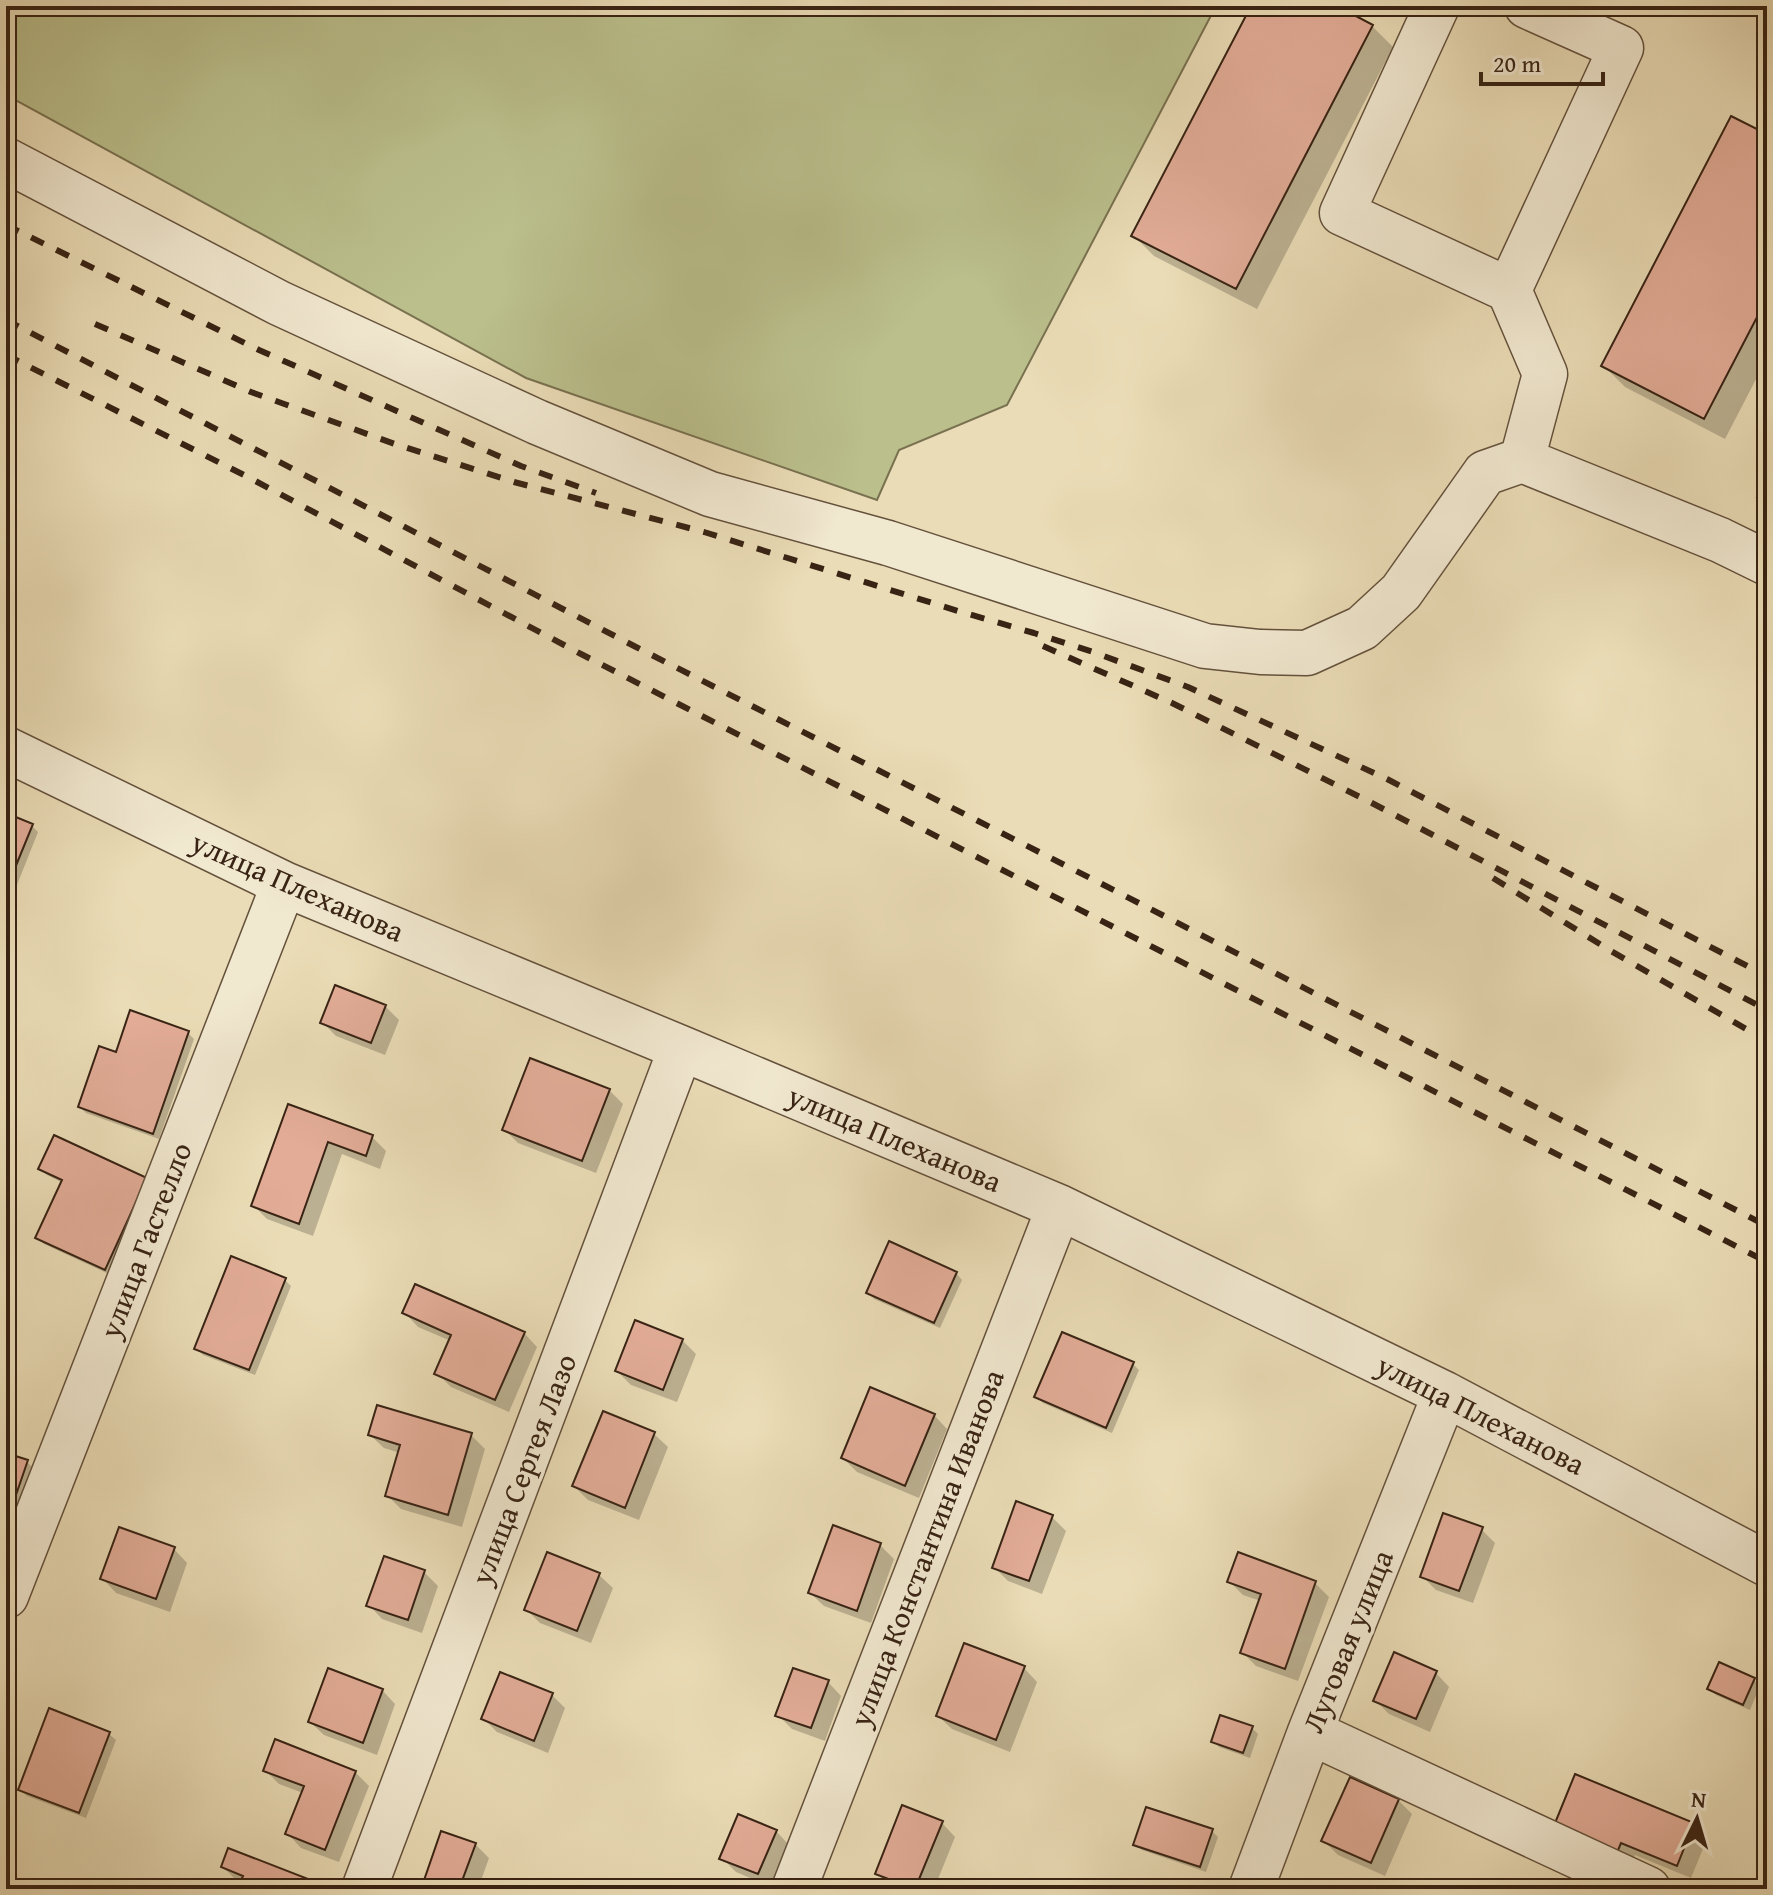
<svg xmlns="http://www.w3.org/2000/svg" width="1773" height="1895" viewBox="0 0 1773 1895" font-family="'Gentium Book Plus',serif">
<rect width="100%" height="100%" fill="#eadcb6"/>
<filter id="stains"><feTurbulence type="fractalNoise" baseFrequency=".0025" numOctaves="4"/><feColorMatrix values="0 0 0 0 .2 0 0 0 0 .09 0 0 0 0 .02 0 0 0 .5 -.17"/></filter>
<radialGradient id="worn" r=".72"><stop offset=".6" stop-color="#630" stop-opacity="0"/><stop offset="1" stop-color="#630" stop-opacity=".3"/></radialGradient>
<path fill="#babf8c" stroke="#797150" stroke-width="2" d="M6,6H1216L1007,405L899,450L877,500L526,378L6,95Z"/>
<path fill="#0003" d="M1253,6H1333L1372,26L1393,47L1257,309L1154,256L1133,235Z
M1767,136V358L1725,439L1625,387L1604,366Z
M6,815L32,826L38,832L13,895L6,892Z
M385,1006L399,1020L385,1055L336,1036L322,1022Z
M188,1033L194,1039L159,1139L86,1113L80,1107Z
M609,1090L623,1104L596,1173L518,1143L505,1130Z
M289,1106L372,1137L386,1151L380,1169L342,1154L313,1236L267,1219L253,1205Z
M40,1168L146,1180L111,1275L44,1244L37,1237L63,1183L47,1175Z
M956,1273L962,1280L940,1328L874,1299L868,1292Z
M285,1280L291,1286L255,1375L203,1355L196,1348Z
M405,1313L524,1333L537,1347L509,1412L451,1387L437,1373L451,1341L418,1327Z
M682,1340L696,1354L677,1402L631,1385L617,1371Z
M1133,1364L1139,1370L1112,1433L1043,1403L1036,1397Z
M934,1415L947,1429L919,1498L857,1472L843,1458Z
M654,1434L668,1447L639,1520L588,1500L574,1486Z
M370,1435H471L485,1449L462,1527L401,1509L387,1495L400,1453L384,1448Z
M6,1455L27,1462L33,1468L6,1537Z
M1052,1517L1066,1531L1042,1594L1008,1581L994,1567Z
M834,1528L880,1545L894,1559L871,1623L824,1606L810,1593Z
M1481,1529L1495,1543L1473,1603L1436,1590L1422,1576Z
M174,1549L187,1563L170,1612L116,1593L103,1579Z
M1239,1555L1315,1583L1329,1597L1298,1681L1256,1666L1242,1652L1261,1601L1243,1595L1229,1581Z
M424,1572L438,1586L422,1633L382,1619L369,1605Z
M599,1575L613,1588L591,1643L540,1623L526,1609Z
M1024,1668L1037,1682L1010,1752L952,1729L938,1716Z
M1436,1673L1449,1687L1430,1732L1389,1714L1375,1700Z
M1754,1680L1760,1686L1750,1710L1716,1695L1710,1689Z
M828,1682L841,1696L825,1741L792,1729L778,1715Z
M382,1690L395,1704L377,1755L324,1735L310,1722Z
M551,1694L565,1708L548,1753L497,1732L484,1719Z
M1252,1728L1258,1734L1250,1758L1219,1747L1213,1741Z
M109,1734L116,1740L86,1818L27,1796L20,1789Z
M265,1770L355,1772L369,1786L339,1862L301,1848L288,1834L303,1793L279,1784Z
M1398,1800L1412,1814L1385,1876L1338,1855L1324,1841Z
M942,1823L955,1837L934,1889L891,1888L878,1874Z
M1693,1825L1707,1839L1691,1878L1635,1855L1630,1867L1555,1828Z
M776,1831L789,1845L772,1887L736,1872L722,1858Z
M1212,1831L1218,1837L1206,1872L1142,1850L1135,1844Z
M475,1844L489,1858L478,1889H423Z
M223,1867L315,1884L320,1889H240L241,1885Z"/>
<path fill="#e2ac97" stroke="#382314" stroke-width="2" d="M1251,6H1337L1373,25L1236,289L1131,236Z
M1731,116L1767,134V298L1704,419L1601,366Z
M1767,477V502L1757,497Z
M6,813L33,824L6,890Z
M335,985L386,1005L371,1043L320,1023Z
M130,1010L189,1031L153,1134L78,1107L99,1046L116,1052Z
M530,1058L610,1089L582,1161L502,1130Z
M288,1104L373,1135L366,1156L328,1142L299,1224L251,1206Z
M54,1135L147,1178L105,1270L35,1238L62,1180L38,1169Z
M889,1241L957,1272L934,1323L866,1293Z
M231,1256L286,1278L249,1370L194,1349Z
M415,1284L525,1332L495,1400L434,1374L451,1335L402,1313Z
M635,1320L683,1339L663,1390L615,1371Z
M1062,1332L1134,1362L1106,1428L1034,1397Z
M870,1387L935,1414L905,1486L841,1458Z
M377,1405L472,1433L448,1515L385,1496L400,1445L368,1435Z
M603,1411L655,1432L625,1508L572,1486Z
M6,1453L28,1460L6,1524Z
M1016,1501L1053,1515L1029,1581L992,1568Z
M1443,1513L1483,1527L1459,1591L1420,1577Z
M833,1525L881,1543L857,1611L808,1593Z
M119,1527L175,1547L156,1599L100,1579Z
M547,1552L600,1573L577,1631L524,1610Z
M1238,1552L1316,1581L1285,1669L1240,1653L1261,1594L1227,1582Z
M384,1556L425,1570L408,1620L366,1606Z
M964,1643L1025,1666L996,1740L936,1716Z
M1394,1652L1437,1671L1416,1719L1373,1701Z
M1719,1662L1755,1678L1743,1705L1707,1689Z
M328,1668L383,1689L363,1743L308,1722Z
M793,1668L829,1680L811,1728L775,1716Z
M500,1672L553,1693L534,1741L481,1719Z
M49,1708L110,1732L79,1813L18,1790Z
M1220,1715L1253,1726L1243,1753L1211,1742Z
M275,1739L356,1771L325,1850L285,1834L304,1786L263,1771Z
M1575,1774L1694,1823L1677,1866L1621,1843L1616,1855L1553,1828Z
M1350,1777L1399,1799L1371,1863L1321,1841Z
M902,1805L943,1821L915,1889L875,1874Z
M1146,1807L1213,1829L1200,1867L1133,1845Z
M738,1814L777,1830L758,1874L719,1859Z
M441,1831L476,1843L459,1889H421Z
M228,1848L316,1882L314,1889H237L243,1876L221,1867Z"/>
<g fill="none" stroke-linecap="round" stroke-linejoin="round">
<defs>
<path id="minor" d="M1437,6L1342,213L1509,290L1545,374L1522,460
M6,160L279,303L537,422L710,494L888,543L1205,646L1260,652L1307,653L1362,628L1401,592L1485,473L1522,460L1720,540L1767,563
M1509,290L1621,48L1527,6
M6,749L284,884L681,1048L1059,1207L1445,1394L1767,1564
M6,1596L284,884
M1310,1732L1648,1889
M364,1889L681,1048
M794,1889L1059,1207
M1251,1889L1310,1732L1445,1394"/>
</defs>
<use href="#minor" stroke="#64513c" stroke-width="47"/>
<use href="#minor" stroke="#f1e8d0" stroke-width="44"/>
<path stroke="#382314" stroke-width="6" stroke-dasharray="14 14" stroke-linecap="butt" d="M6,225L259,350L521,466L596,493
M6,320L636,647L1098,882L1767,1226
M95,324L251,392L395,444L514,482L704,532L958,611L1034,633L1093,652L1188,687L1387,779L1755,970
M6,355L246,476L581,654L1767,1262
M1043,646L1172,703L1370,802L1767,1010
M1493,878L1611,951L1767,1041"/>
</g>
<g text-anchor="middle" dominant-baseline="central" stroke-width="7" stroke-linejoin="round" paint-order="stroke">
<g font-size="30" fill="#382314" stroke="#f1e8d0">
<text transform="translate(298 886) rotate(24)">улица Плеханова</text>
<text transform="translate(895 1138) rotate(23)">улица Плеханова</text>
<text transform="translate(145 1240) rotate(-69)">улица Гастелло</text>
<text transform="translate(1481 1414) rotate(27)">улица Плеханова</text>
<text transform="translate(523 1469) rotate(-69)">улица Сергея Лазо</text>
<text transform="translate(926 1548) rotate(-69)">улица Константина Иванова</text>
<text transform="translate(1347 1641) rotate(-68)">Луговая улица</text>
</g>
</g>
<rect width="1773" height="1895" fill="none" stroke="#eadcb6" stroke-width="32"/>
<rect x="8" y="8" width="1757" height="1879" fill="none" stroke="#382314" stroke-width="4"/>
<rect x="16" y="16" width="1741" height="1863" fill="none" stroke="#382314" stroke-width="2"/>
<g transform="translate(1697 1819) rotate(5)" stroke="#f1e8d0" stroke-width="6" paint-order="stroke">
<path d="M0-6L14 30L0 20L-14 30Z" fill="#382314"/>
<text y="-12" font-size="22" font-weight="bold" text-anchor="middle" fill="#382314">N</text>
</g>
<path d="M1481 72v12h122v-12" fill="none" stroke="#382314" stroke-width="4"/>
<text x="1493" y="72" font-size="24" fill="#382314" stroke="#f1e8d0" stroke-width="6" paint-order="stroke">20 m</text>
<rect width="100%" height="100%" filter="url(#stains)"/>
<rect width="100%" height="100%" fill="url(#worn)"/>
</svg>
